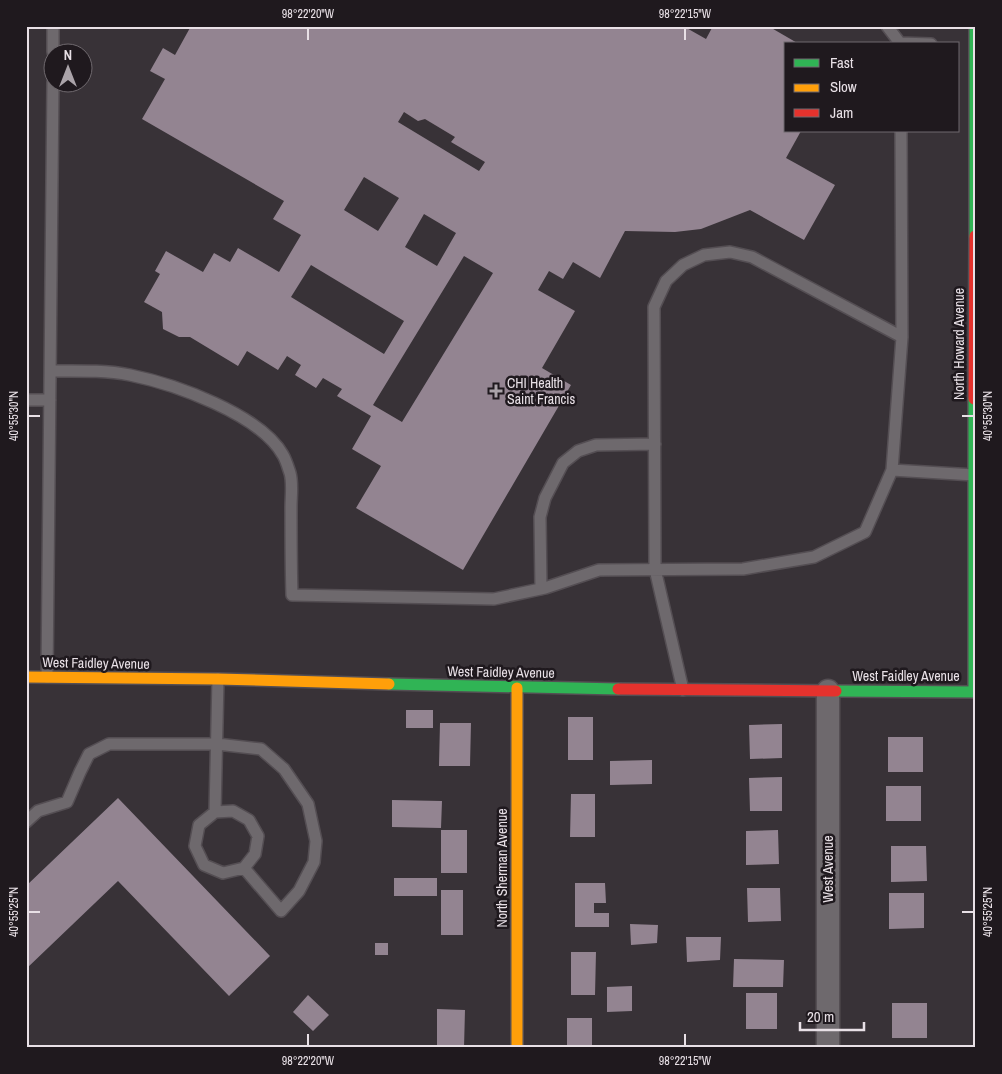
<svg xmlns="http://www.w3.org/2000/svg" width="1002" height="1074" viewBox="0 0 1002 1074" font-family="'Archivo Narrow',sans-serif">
<rect width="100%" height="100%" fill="#383237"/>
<path fill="#938491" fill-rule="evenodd" d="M191,26H683L706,39L713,26H768L799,44H786V131H801L786,158L835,185L804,240L750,210L701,229L675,232L625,231L600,278L573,262L563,279L549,271L538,290L575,311L542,368L571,385L463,570L356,508L381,466L352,449L371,416L337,396L342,389L323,378L316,388L295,375L301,365L287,356L278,370L247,351L238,366L190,337H179L163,329L162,312L144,302L160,274L155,271L166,251L203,272L214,253L230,262L238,248L279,272L301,235L273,219L284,201L142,119L165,79L150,71L163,48L175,55ZM404,112L418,121L425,119L455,137L451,142L485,162L479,171L398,122ZM364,177L399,198L378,231L344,210ZM424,214L456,233L437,266L405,247ZM464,256L493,273L402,422L373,405ZM311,265L404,321L384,354L291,297Z
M406,710H433V728H406Z
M568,717H593V760H568Z
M440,723H471L470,766H439Z
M782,724V758L750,759L749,725Z
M888,737H923V772H888Z
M652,760V784L610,785V761Z
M782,777V811H750L749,778Z
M886,786H921V821H886Z
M571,794H595V837H570Z
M118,798L270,956L229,996L118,881L26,969V886Z
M392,800L442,801L441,828L392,827Z
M441,830H467V873H441Z
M778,830L779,864L746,865V831Z
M891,846H926L927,881L891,882Z
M394,878H437V896H394Z
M575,883H605L606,903H594V913H609V927H575Z
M747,888H780L781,921L748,922Z
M441,890H463V935H441Z
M889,893H924V928L889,929Z
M630,924L658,925L657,943L631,945Z
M686,937H721L720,960L687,962Z
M375,943H388V955H375Z
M571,952H596L595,995H571Z
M734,959L784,960L783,987H733Z
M632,986V1011L607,1012V987Z
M746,993H777V1029H746Z
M308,995L329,1015L313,1031L293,1012Z
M892,1003H927V1038H892Z
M437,1009L465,1010L464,1048H437Z
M567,1018H592V1048H567Z"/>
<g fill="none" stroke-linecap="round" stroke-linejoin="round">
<defs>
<path id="lane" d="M887,26L900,43L931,44
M53,52V26
M51,371C77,371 104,370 130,375C174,384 260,414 283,455C286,460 288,467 290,473C293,483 291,496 291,507C291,536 291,565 292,595L494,599L545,588L599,570L743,569L814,557L865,532L892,470L902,337L901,131
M26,400H50
M892,470L974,475
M541,589L540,517L545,498L563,463L578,451L596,445L655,444
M47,677L53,82
M683,690L655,569L654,307L666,281L683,265L704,255L730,252L752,257L902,337
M233,811L249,820L258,836L255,854L244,868L223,873L204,865L195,846L199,825L215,812Z
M215,812L218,679
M26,822L38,811L67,802L80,772L89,754L109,744H217L261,749L284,769L308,804L316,841L314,862L299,891L281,911L244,868"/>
<path id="street" d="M828,691V1048"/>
<path id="fast" d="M975,236V26
M389,684L618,689
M836,691L976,692
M974,692V399"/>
<path id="slow" d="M26,677L218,679L389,684
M517,688V1048"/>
<path id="jam" d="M974,399L975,236
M618,689L836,691"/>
</defs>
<use href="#lane" stroke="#544e53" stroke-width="14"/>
<use href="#street" stroke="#544e53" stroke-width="25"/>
<use href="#fast" stroke="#544e53" stroke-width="14"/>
<use href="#slow" stroke="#544e53" stroke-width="14"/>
<use href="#jam" stroke="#544e53" stroke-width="14"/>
<use href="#lane" stroke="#6e696d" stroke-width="11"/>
<use href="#street" stroke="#6e696d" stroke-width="22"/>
<use href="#fast" stroke="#30b455" stroke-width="11"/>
<use href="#slow" stroke="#ff9f0a" stroke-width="11"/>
<use href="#jam" stroke="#e5322d" stroke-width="11"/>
</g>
<path fill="none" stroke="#e8e0e6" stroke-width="2" d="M308,28V40M685,28V40M28,416H40M962,416H974M28,912H40M962,912H974M308,1034V1046M685,1034V1046"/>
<path fill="#aaa3a9" stroke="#1f191e" stroke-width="2" d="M493.5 383.5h5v5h5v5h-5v5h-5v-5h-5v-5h5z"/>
<g text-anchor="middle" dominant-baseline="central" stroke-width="5" stroke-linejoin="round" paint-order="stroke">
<g font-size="14" fill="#e8e0e6" stroke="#1f191e">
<text transform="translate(959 344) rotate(-90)">North Howard Avenue</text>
<text transform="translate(96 663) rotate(1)">West Faidley Avenue</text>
<text transform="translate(501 672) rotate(1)">West Faidley Avenue</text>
<text x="906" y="676">West Faidley Avenue</text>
<text transform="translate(502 868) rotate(-90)">North Sherman Avenue</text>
<text transform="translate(828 869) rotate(-90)">West Avenue</text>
</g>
<g font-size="14" fill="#e8e0e6" stroke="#1f191e" text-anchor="start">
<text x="507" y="383">CHI Health<tspan x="507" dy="16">Saint Francis</tspan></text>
</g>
</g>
<rect width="1002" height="1074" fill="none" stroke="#1f191e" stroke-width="55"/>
<rect x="784" y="42" width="175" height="90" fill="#1f191e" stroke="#6f696e"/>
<rect x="794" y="59" width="25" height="8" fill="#30b455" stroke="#6f696e"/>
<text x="830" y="68" font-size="15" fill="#e8e0e6">Fast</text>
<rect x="794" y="84" width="25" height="8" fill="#ff9f0a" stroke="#6f696e"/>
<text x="830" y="92" font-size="15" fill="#e8e0e6">Slow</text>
<rect x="794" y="109" width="25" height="8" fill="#e5322d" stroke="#6f696e"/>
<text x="830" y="118" font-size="15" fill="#e8e0e6">Jam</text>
<g transform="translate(68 68)"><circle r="24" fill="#1f191e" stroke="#6f696e"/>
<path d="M0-4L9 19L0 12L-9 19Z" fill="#aaa3a9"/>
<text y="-8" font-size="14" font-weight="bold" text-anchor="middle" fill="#e8e0e6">N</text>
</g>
<path d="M800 1022v8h64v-8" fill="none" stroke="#e8e0e6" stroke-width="2.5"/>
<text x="807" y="1022" font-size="15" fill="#e8e0e6" stroke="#1f191e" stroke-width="4" paint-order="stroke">20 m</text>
<rect x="28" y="28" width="946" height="1018" fill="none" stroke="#e8e0e6" stroke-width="2"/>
<g font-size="12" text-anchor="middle" fill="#e8e0e6">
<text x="308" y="18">98°22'20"W</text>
<text x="685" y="18">98°22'15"W</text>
<text transform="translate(14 416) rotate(-90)" y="4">40°55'30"N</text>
<text transform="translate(988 416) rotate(-90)" y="4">40°55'30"N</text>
<text transform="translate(14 912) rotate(-90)" y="4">40°55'25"N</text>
<text transform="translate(988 912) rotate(-90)" y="4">40°55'25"N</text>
<text x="308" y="1065">98°22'20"W</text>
<text x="685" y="1065">98°22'15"W</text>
</g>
</svg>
